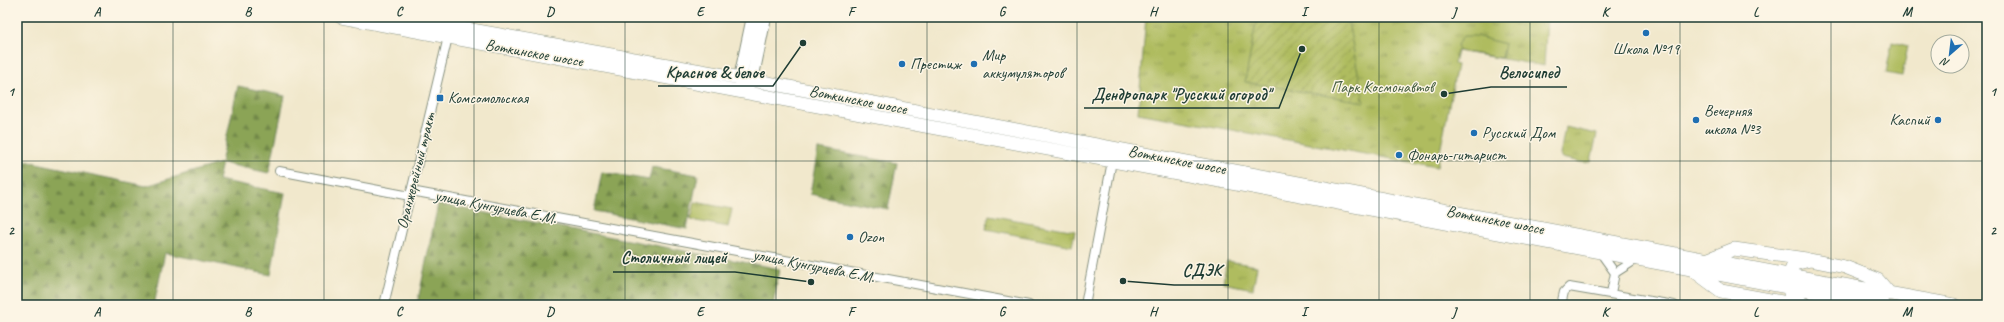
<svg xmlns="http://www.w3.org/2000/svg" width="2004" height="322" viewBox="0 0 2004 322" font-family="Caveat,sans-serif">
<defs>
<pattern id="forest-firs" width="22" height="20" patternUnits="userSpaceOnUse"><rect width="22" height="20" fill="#8ba456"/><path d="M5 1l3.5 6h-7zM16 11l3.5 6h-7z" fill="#718748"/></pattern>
<pattern id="park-tufts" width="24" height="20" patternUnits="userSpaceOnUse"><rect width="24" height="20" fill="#afbc5f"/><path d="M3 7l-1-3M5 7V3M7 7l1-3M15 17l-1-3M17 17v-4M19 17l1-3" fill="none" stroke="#8e9a4f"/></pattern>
<pattern id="garden-furrows" width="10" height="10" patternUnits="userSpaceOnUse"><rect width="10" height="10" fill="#afbc5f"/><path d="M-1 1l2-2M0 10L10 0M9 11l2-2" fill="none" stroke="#8e9a4f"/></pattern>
</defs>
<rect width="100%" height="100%" fill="#fcf5e5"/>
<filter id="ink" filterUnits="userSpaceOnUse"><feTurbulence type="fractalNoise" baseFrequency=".025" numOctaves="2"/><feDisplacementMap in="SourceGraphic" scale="8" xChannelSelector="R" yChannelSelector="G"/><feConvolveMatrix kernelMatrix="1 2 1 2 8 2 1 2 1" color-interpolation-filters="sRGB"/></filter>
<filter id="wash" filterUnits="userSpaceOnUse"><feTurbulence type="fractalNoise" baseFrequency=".012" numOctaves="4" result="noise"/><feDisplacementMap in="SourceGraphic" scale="16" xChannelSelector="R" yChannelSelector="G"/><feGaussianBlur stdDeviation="0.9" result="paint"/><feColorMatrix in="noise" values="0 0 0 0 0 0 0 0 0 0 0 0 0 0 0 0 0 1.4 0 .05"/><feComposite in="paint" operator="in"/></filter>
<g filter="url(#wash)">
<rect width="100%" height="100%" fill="#f1e8cc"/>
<path fill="url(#forest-firs)" stroke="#557045" d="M238,86L285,96L269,173L222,163L218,180L285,193L271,275L165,253L154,305H17V159L146,186L221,163Z
M818,149L897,163L888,209L810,194Z
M652,167L698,175L687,229L594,211L602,172L649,180Z
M438,204L780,269L773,305H417Z"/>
<path fill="url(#park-tufts)" stroke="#677c4a" d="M1146,17H1547L1544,66L1457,51L1454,64L1457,65L1437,167L1138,113Z
M1565,127L1597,134L1591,161L1585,163L1562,158L1560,155Z
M695,202L732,209L728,227L691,220Z
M989,215L1075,231L1072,246L986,229Z
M1227,261L1257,266L1253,289L1223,283Z"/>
<path fill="url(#garden-furrows)" stroke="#677c4a" d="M1257,17H1347L1364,102L1245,82Z"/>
<path fill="#afbc5f" stroke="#677c4a" d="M1463,36H1476L1505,44L1502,58L1459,51L1457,45Z
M1892,42L1908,46L1902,76L1886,73Z"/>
</g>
<g filter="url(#ink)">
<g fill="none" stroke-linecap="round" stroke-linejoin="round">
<defs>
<path id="minor" d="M279,171L410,196
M411,191L1029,305
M1600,252L1615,273
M1611,293L1615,273L1637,259
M384,305L448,37
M1085,305L1112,161
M1561,305L1564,292L1569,287L1674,305"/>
<path id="secondary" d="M742,86L740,78L753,17
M746,87L752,80L765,17"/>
<path id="primary" d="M341,17L1884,305
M399,17L752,80L1788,275L1954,305
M1706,260L1734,249L1806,259
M1694,271L1721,291L1799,305
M1806,305L1792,298C1786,285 1787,277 1794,264L1810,260L1845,267L1878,280L1890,294"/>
</defs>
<use href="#minor" stroke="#889280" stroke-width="10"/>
<use href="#secondary" stroke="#889280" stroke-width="14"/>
<use href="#primary" stroke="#889280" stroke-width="14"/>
<use href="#minor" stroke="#fff" stroke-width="8"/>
<use href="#secondary" stroke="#fff" stroke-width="12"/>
<use href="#primary" stroke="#fff" stroke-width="13"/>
</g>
</g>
<path fill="none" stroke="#1f3d34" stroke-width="1" stroke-opacity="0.55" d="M173,17V305M324,17V305M474,17V305M625,17V305M776,17V305M927,17V305M1077,17V305M1228,17V305M1379,17V305M1530,17V305M1680,17V305M1831,17V305M17,161H1987"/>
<g fill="#1f6fb2" stroke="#fcf5e5" stroke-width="1.5">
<circle cx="1646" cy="33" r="4"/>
<circle cx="902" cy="64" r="4"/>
<circle cx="974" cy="64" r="4"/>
<rect x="436" y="94" width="8" height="8" rx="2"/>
<circle cx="1696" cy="120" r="4"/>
<circle cx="1938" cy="120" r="4"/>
<circle cx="1474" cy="133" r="4"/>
<circle cx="1399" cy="155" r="4"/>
<circle cx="850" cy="237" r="4"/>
</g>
<g text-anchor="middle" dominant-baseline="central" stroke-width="3" stroke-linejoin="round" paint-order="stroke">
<g font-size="16" fill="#1f3d34" stroke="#fcf5e5" text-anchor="start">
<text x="1646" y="49" text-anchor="middle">Школа №19</text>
<text x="982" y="55">Мир<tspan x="982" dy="18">аккумуляторов</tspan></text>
<text x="910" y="64">Престиж</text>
<text x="448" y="98">Комсомольская</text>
<text x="1704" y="111">Вечерняя<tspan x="1704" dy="18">школа №3</tspan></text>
<text x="1930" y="120" text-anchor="end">Каспий</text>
<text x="1482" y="133">Русский Дом</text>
<text x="1407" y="155">Фонарь-гитарист</text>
<text x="858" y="237">Ozon</text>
</g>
<g font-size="16" fill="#1f3d34" stroke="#fcf5e5">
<text transform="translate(534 53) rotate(10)">Воткинское шоссе</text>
<text transform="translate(858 100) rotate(11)">Воткинское шоссе</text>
<text transform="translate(1177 160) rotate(11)">Воткинское шоссе</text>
<text transform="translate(416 171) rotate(-76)">Оранжерейный тракт</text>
<text transform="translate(496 207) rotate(11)">улица Кунгурцева Е.М.</text>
<text transform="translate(1495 220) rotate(11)">Воткинское шоссе</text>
<text transform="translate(814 266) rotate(11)">улица Кунгурцева Е.М.</text>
</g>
<g font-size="16" fill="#435d3f" stroke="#fcf5e5">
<text x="1382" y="87">Парк Космонавтов</text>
</g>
</g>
<path fill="none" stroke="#1f3d34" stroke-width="1.5" d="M803 43L773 86H658M1444 94L1491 87H1567M1302 49L1279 108H1084M811 282L735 272H613M1123 281L1174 285H1229"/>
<g fill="#1f3d34" stroke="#fcf5e5" stroke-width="1.5">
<circle cx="803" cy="43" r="4"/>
<circle cx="1444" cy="94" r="4"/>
<circle cx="1302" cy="49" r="4"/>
<circle cx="811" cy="282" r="4"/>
<circle cx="1123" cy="281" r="4"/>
</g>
<g font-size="17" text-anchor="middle" font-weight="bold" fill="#1f3d34" stroke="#fcf5e5" stroke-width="3" stroke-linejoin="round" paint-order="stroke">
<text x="715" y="78">Красное &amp; белое</text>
<text x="1529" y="78">Велосипед</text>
<text x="1181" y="100">Дендропарк "Русский огород"</text>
<text x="674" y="263">Столичный лицей</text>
<text x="1202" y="276">СДЭК</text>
</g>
<rect width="2004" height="322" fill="none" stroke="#fcf5e5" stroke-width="44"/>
<g transform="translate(1950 54) rotate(208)"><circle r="19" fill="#fcf5e5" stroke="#a4ab9e"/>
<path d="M0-3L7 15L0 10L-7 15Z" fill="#1f6fb2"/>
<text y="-6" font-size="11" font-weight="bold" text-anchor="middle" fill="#1f3d34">N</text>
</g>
<rect x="22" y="22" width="1960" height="278" fill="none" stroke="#1f3d34" stroke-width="1.5"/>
<g font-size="13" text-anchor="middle" font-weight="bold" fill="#1f3d34">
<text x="97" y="16">A</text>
<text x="248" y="16">B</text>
<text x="399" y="16">C</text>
<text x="550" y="16">D</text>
<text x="700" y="16">E</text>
<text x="851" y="16">F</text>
<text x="1002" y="16">G</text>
<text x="1153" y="16">H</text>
<text x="1304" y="16">I</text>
<text x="1454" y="16">J</text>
<text x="1605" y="16">K</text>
<text x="1756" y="16">L</text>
<text x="1907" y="16">M</text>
<text x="11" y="96">1</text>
<text x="1993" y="96">1</text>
<text x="11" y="235">2</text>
<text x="1993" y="235">2</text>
<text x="97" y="316">A</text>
<text x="248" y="316">B</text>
<text x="399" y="316">C</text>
<text x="550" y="316">D</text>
<text x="700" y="316">E</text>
<text x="851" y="316">F</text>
<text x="1002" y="316">G</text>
<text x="1153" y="316">H</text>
<text x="1304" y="316">I</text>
<text x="1454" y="316">J</text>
<text x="1605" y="316">K</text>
<text x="1756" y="316">L</text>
<text x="1907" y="316">M</text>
</g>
</svg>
